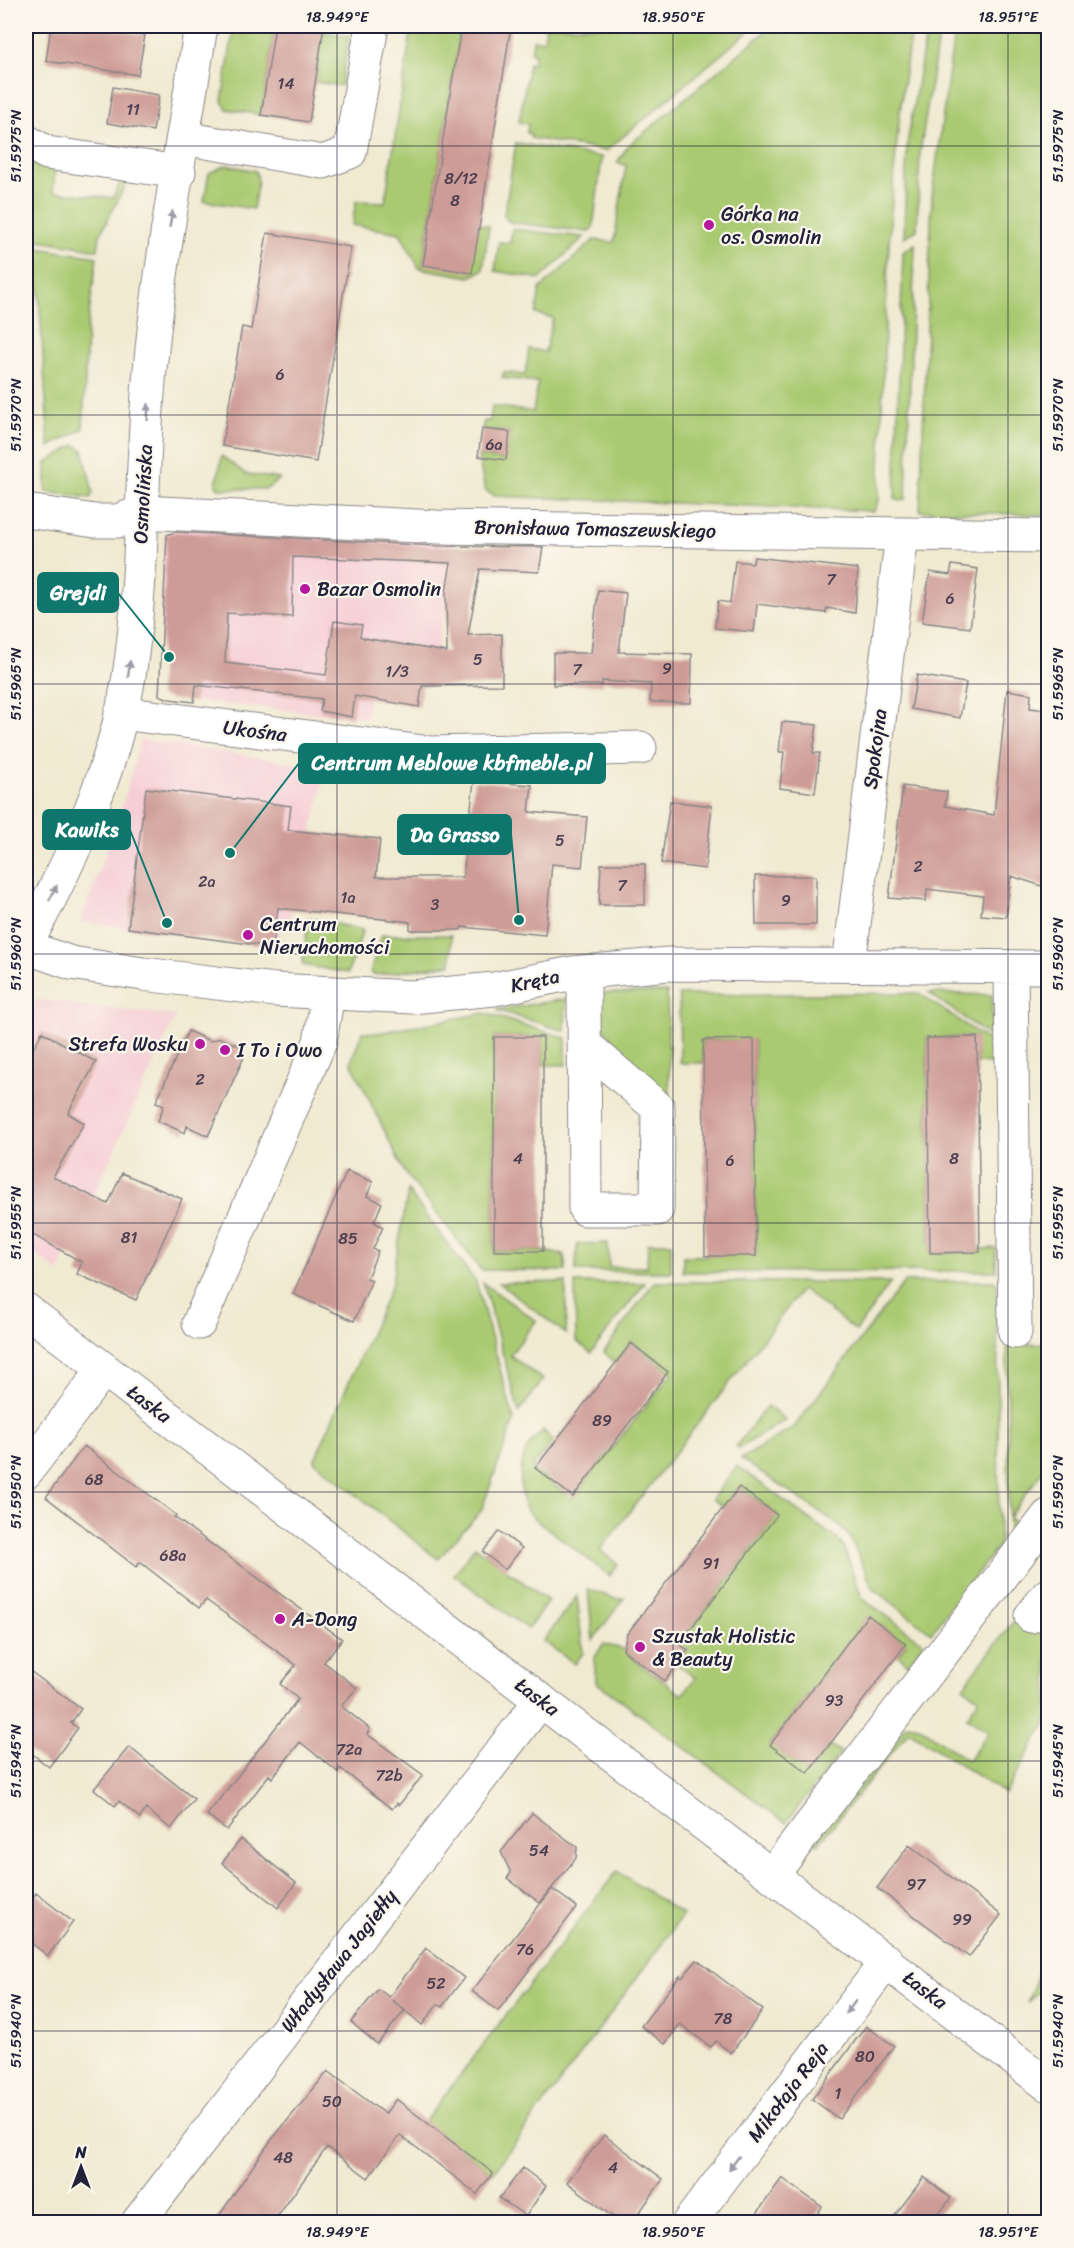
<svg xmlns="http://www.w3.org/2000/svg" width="1074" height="2248" viewBox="0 0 1074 2248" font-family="Sriracha,sans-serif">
<rect width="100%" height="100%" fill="#fbf7ec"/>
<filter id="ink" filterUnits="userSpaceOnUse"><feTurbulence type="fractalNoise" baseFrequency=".0167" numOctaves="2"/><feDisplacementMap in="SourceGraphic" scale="12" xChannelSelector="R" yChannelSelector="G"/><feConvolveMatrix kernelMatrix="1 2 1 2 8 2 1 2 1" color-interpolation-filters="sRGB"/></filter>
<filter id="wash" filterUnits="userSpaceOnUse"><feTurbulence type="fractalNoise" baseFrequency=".008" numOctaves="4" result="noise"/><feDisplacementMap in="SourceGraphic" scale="24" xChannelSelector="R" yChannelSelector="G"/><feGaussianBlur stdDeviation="1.35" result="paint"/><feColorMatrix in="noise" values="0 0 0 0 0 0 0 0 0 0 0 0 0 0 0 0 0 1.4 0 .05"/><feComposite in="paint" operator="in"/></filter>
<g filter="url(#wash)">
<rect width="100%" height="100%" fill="#f0ead1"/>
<path fill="#f6cfd6" d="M185,527L455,537L437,650L378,641L366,718L169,699L159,695L164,534Z
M140,739L327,768L291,914L273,947L81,922L125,797Z
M37,1000L176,1016L58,1272L26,1247V1018Z"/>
<path fill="#aaca72" stroke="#667656" stroke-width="1.5" d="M234,26H275L261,115L227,109L222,101Z
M412,26H461L423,265L479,224L489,226L483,270L470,277L419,268L400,233L352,225L356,201L385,202Z
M535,26H755L606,151L530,138L531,134L527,133L528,124L519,122L529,63L533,64L535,54L531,53L533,40H544L546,27Z
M772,26H912C886,182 885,342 879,500L874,511L494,496L485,490L478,456L505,460L510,432L482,429L484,421H490L492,406L533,412L538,382L502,378L504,372L525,375L529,349L545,352L553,318L536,314L540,289L594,240L614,242L626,165L617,163L628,146Z
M927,26H940L920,153L917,230L904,237L907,145Z
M955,26H1048V515L920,511L932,196Z
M323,32L349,36L341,86L315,82Z
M516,143L602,157L593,227L588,232L509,222L504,215Z
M26,158L55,171L53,192L113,198L122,178H129L100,235L98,250L34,239L31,198H26Z
M226,165L256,171L258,181L253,209L204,201L209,173Z
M512,229L584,237L540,279L495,271L499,242L510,243Z
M915,244L906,499L900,501L895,498L903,252Z
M36,248L97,257L87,328L83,429L49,447Z
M75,445L83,450L93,493L90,498L46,492V463Z
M222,456L246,474L280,479L267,489H220L216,485Z
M309,918L363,930L348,973L302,965Z
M382,935H451V964L378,975L370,973Z
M667,992L670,1105L597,1021L595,993Z
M919,993L993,1044V1064L977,1063L976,1037L927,1038L930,1253L979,1252L980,1249L996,1248V1271L683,1272V1256L756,1255L754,1040H703V1063H680L679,995Z
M929,993L992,995V1038Z
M566,999L565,1031L496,1010Z
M484,1013L566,1038V1065H543V1037H494V1251H543L564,1255L566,1271L481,1270L404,1171L351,1062L362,1032L378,1033Z
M1048,1189V1464L1009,1517L1021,1530L1009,1549L1007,1345L1047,1344Z
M408,1191L476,1282L514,1420L481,1511L438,1559L314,1461L391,1287Z
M608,1243L609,1267H647L648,1243H671V1272L576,1271L577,1244Z
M994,1281L997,1285L999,1545L931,1633L873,1588L850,1537L839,1525L741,1459L795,1426L904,1282Z
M566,1282V1334L499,1283Z
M654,1282H891L856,1331L802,1289L600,1550L618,1564L610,1576L530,1515C518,1499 519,1472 525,1453C528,1445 537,1436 543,1430L553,1441L532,1468L572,1499L672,1373L632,1342L615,1363L604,1352Z
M483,1283L536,1321L510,1355L543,1380L519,1412Z
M575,1283H645L591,1353L576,1341Z
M767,1406L786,1420L739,1448L736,1446Z
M737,1466L842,1543L862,1598L924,1643L908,1664L898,1655L906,1644L868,1616L770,1744L808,1773L830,1745L841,1752L786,1823L596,1682L594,1659L603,1644L623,1649L637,1662L682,1695L695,1678L677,1664L687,1651L679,1644L777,1515L739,1487L724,1507L712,1499Z
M475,1546L548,1601L528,1629L454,1575Z
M588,1589L616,1599L624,1598L593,1640Z
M577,1596L583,1653L575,1664L543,1641Z
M1020,1613L1048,1634V1719L1005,1794L909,1731L818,1844L810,1839L908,1724L919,1726L968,1761L989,1732L967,1717L979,1699L963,1687Z
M617,1871L683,1915L493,2173L424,2122Z
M1048,1948V1982L1027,2003Z"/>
<g id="blocks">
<path fill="#ce9c96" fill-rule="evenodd" d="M51,26H89L145,35L138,75L46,61Z
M275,26H324L309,122L261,115Z
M461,26H511L472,273L423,265Z
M113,87L159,95L153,131L107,123Z
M267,233L351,247L316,462L222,446L242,327L251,329Z
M482,429L510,432L506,460L478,456Z
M175,532L436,546L543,547L539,572L480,569L468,635L502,634V685L422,686L419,707L355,696L352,717L320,711L322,699L196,685L194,702L169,699L159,695L167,535ZM293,557L451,563L446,591L447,652L364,638L360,636L362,625L334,621L326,675L225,663L227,613L292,617Z
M754,557L858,569L855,613L827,608L826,613L757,604L754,632L715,628L718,601L730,603L735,561L753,563Z
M952,565L978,569L970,628L922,622L930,572L950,575Z
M598,590L626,593L619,652L692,654L691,703L650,702L651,684L602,681V685H553V653H591Z
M917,675L966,683L960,718L911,709Z
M1007,690L1031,694L1030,708L1048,710V888L1011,876L1006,917L981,915L983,896L927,889L926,901L889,898L903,786L947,792L945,806L994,815Z
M782,722L817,725L813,753H820L815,793L780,788L784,752H779Z
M474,781L532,785L529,812L587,817L582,867L552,864L545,935L461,927V930H410V922L278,908L273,947L128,928L146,788L291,806L288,830L380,839L376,877H463Z
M670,801L712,806L705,869L661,863Z
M601,864H645V905H599Z
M755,876H816V925H756Z
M188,1031L210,1041L220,1038L240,1046L244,1057L208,1136L187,1126L185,1133L158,1121L164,1105L156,1102Z
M42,1032L96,1062L68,1113L84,1123L53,1177L108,1204L122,1173L182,1199L136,1300L77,1274L82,1262L26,1231V1062Z
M494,1037H543V1251H494Z
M977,1037L980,1252L930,1253L927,1038Z
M754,1039L756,1256H705L703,1040Z
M347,1171L373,1182L367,1196L382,1203L374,1222L383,1227L373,1249L378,1251L367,1278L372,1280L354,1321L293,1294Z
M631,1343L668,1372L573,1497L535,1468Z
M84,1446L176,1515L174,1517L342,1639L324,1662L357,1688L341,1706L370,1729L367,1734L423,1775L399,1805L397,1803L392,1809L340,1768L338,1772L300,1742L272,1778L269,1775L227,1830L207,1815L298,1699L280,1684L296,1665L206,1600L199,1608L140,1562L136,1567L46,1497Z
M739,1487L777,1515L679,1644L688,1650L665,1681L623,1650L627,1634Z
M499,1531L522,1548L505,1570L483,1552Z
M868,1615L906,1644L808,1773L770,1745Z
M26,1668L81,1709L71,1723L78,1728L49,1767L26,1749Z
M129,1747L194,1799L171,1829L146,1809L140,1818L119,1801L115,1806L94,1789Z
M532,1813L577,1847L576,1858L540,1903L507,1878L511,1873L501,1852Z
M241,1839L296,1883L278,1908L222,1863Z
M909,1845L1001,1915L969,1957L877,1888Z
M552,1889L577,1907L498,2011L472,1991Z
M36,1893L73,1922L48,1956L26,1939V1907Z
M426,1948L464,1978L442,2007L438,2004L422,2025L392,2000L405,2010L377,2044L351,2022L378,1989L389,1997Z
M697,1960L763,2010L731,2053L716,2041L711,2047L680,2024L665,2044L641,2026L680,1976L682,1978Z
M866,2026L894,2046L839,2119L812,2099Z
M328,2071L385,2114L396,2099L493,2173L477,2194L400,2135L368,2178L327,2147L273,2223H214L269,2143Z
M604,2135L663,2179L632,2223H621L567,2182Z
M523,2168L546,2186L526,2216L499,2198Z
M924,2177L951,2198L932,2223H889Z
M782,2178L822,2207L811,2223H750Z"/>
</g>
</g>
<g filter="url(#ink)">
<use href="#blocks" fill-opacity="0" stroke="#898686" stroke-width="1.5"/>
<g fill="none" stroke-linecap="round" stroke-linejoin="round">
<defs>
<path id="minor" d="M183,138L323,162L350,152L372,26
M26,141L47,153L179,172
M26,511L95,521H118L142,512L437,527L1048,536
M121,713L431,753L640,748
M26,944C71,861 114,771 129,676C145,571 140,464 151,359C162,247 184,136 201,26
M26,947L71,963L143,974L275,990L412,997L494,989L573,973L669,964L1048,967
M849,965L902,534
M1011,968L1015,1332
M573,973L584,987L585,1209H657L658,1108L584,1044
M26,1310L1048,2085
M199,1323L320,1042L328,993
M26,1472L104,1369
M1031,1616L1048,1595
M772,1875L1048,1516
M138,2222L541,1700
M689,2222L887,1961"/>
</defs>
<use href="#minor" stroke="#898686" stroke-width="35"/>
<use href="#minor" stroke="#fff" stroke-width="33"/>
</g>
<defs><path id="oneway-solid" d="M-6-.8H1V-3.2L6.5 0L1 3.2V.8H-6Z" transform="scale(1.5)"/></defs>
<g fill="#9c9ca7">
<use href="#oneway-solid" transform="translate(171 219) rotate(-80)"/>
<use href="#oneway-solid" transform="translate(148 412) rotate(-87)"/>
<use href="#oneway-solid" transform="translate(129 669) rotate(-83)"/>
<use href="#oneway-solid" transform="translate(53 893) rotate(-63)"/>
<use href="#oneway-solid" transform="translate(851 2007) rotate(127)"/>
<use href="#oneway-solid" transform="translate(734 2163) rotate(127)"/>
</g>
</g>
<path fill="none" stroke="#22223b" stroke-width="1.5" stroke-opacity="0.45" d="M337,26V2222M673,26V2222M1008,26V2222M26,146H1048M26,415H1048M26,684H1048M26,954H1048M26,1223H1048M26,1492H1048M26,1761H1048M26,2031H1048"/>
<g fill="#b5179e" stroke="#fbf7ec" stroke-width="2">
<circle cx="709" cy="225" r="6"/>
<circle cx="305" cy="589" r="6"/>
<circle cx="248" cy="935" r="6"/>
<circle cx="200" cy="1044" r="6"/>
<circle cx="225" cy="1050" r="6"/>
<circle cx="280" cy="1619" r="6"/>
<circle cx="640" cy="1647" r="6"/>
</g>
<g text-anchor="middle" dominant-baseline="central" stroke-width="4.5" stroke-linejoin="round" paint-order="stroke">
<g font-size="16" fill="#4d4052">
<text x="286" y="83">14</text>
<text x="133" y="109">11</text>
<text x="461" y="178">8/12</text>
<text x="455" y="200">8</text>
<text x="280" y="374">6</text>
<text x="494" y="444">6a</text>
<text x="831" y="579">7</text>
<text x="950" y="598">6</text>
<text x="478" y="659">5</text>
<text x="667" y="668">9</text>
<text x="577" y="669">7</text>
<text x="397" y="671">1/3</text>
<text x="560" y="840">5</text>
<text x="918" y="866">2</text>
<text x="207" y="881">2a</text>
<text x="622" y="885">7</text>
<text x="348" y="897">1a</text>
<text x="786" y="900">9</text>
<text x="435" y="904">3</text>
<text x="200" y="1079">2</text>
<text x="518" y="1158">4</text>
<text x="954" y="1158">8</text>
<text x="730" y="1160">6</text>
<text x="129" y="1237">81</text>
<text x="348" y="1238">85</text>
<text x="602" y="1420">89</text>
<text x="94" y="1479">68</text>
<text x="173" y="1555">68a</text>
<text x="711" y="1563">91</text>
<text x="834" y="1700">93</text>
<text x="349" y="1749">72a</text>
<text x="389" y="1775">72b</text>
<text x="539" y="1850">54</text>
<text x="916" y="1884">97</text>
<text x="962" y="1919">99</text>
<text x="525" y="1949">76</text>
<text x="436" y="1983">52</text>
<text x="723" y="2018">78</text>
<text x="865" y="2056">80</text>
<text x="838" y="2093">1</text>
<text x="332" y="2101">50</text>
<text x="283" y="2157">48</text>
<text x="613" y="2167">4</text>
</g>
<g font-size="20" fill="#22223b" stroke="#fbf7ec" text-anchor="start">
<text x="721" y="214">Górka na<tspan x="721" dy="23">os. Osmolin</tspan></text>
<text x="317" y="589">Bazar Osmolin</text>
<text x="260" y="924">Centrum<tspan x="260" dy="23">Nieruchomości</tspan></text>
<text x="188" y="1044" text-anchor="end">Strefa Wosku</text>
<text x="237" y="1050">I To i Owo</text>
<text x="292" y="1619">A-Dong</text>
<text x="652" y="1636">Szustak Holistic<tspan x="652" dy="23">&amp; Beauty</tspan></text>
</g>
<g font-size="20" fill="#22223b" stroke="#fbf7ec">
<text transform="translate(143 494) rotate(-87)">Osmolińska</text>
<text transform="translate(595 529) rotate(1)">Bronisława Tomaszewskiego</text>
<text transform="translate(255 731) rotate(7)">Ukośna</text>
<text transform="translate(875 749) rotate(-83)">Spokojna</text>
<text transform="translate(535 981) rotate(-12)">Kręta</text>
<text transform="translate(149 1404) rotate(37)">Łaska</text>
<text transform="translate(537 1697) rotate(37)">Łaska</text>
<text transform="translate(339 1961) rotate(-52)">Władysława Jagiełły</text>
<text transform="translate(925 1990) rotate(37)">Łaska</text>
<text transform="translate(788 2092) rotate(-53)">Mikołaja Reja</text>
</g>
</g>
<path fill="none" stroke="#0f766e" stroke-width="2" d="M169 657L118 593M230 853L299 763M167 923L130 830M519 920L511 834"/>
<g fill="#0f766e" stroke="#fbf7ec" stroke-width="2">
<circle cx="169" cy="657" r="6"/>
<circle cx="230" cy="853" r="6"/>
<circle cx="167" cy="923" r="6"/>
<circle cx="519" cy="920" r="6"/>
</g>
<g fill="#0f766e" stroke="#0f766e" stroke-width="2">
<rect x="38" y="573" width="80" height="39" rx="6"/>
<rect x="299" y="744" width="306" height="39" rx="6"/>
<rect x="43" y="810" width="87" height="39" rx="6"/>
<rect x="398" y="815" width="113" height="39" rx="6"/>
</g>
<g font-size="21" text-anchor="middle" font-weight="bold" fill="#fff">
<text x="78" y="600">Grejdi</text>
<text x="452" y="770">Centrum Meblowe kbfmeble.pl</text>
<text x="87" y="837">Kawiks</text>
<text x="455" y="842">Da Grasso</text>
</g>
<rect width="1074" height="2248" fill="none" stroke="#fbf7ec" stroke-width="66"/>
<g transform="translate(81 2167)" stroke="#fbf7ec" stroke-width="4.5" paint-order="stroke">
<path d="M0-4.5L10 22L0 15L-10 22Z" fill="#22223b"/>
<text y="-9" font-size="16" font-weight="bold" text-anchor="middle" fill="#22223b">N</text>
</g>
<rect x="33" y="33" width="1008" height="2182" fill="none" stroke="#22223b" stroke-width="2"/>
<g font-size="15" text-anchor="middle" fill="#22223b">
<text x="337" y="22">18.949°E</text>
<text x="673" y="22">18.950°E</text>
<text x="1008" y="22">18.951°E</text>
<text transform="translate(16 146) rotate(-90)" y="5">51.5975°N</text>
<text transform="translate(1058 146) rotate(-90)" y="5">51.5975°N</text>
<text transform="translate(16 415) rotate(-90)" y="5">51.5970°N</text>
<text transform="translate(1058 415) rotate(-90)" y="5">51.5970°N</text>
<text transform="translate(16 684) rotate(-90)" y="5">51.5965°N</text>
<text transform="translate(1058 684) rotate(-90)" y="5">51.5965°N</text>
<text transform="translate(16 954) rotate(-90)" y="5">51.5960°N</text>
<text transform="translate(1058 954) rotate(-90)" y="5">51.5960°N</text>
<text transform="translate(16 1223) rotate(-90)" y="5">51.5955°N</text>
<text transform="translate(1058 1223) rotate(-90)" y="5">51.5955°N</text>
<text transform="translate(16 1492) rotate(-90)" y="5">51.5950°N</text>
<text transform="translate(1058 1492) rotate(-90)" y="5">51.5950°N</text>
<text transform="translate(16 1761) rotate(-90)" y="5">51.5945°N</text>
<text transform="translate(1058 1761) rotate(-90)" y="5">51.5945°N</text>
<text transform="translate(16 2031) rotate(-90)" y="5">51.5940°N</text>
<text transform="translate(1058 2031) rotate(-90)" y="5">51.5940°N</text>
<text x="337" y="2237">18.949°E</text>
<text x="673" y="2237">18.950°E</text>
<text x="1008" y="2237">18.951°E</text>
</g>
</svg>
